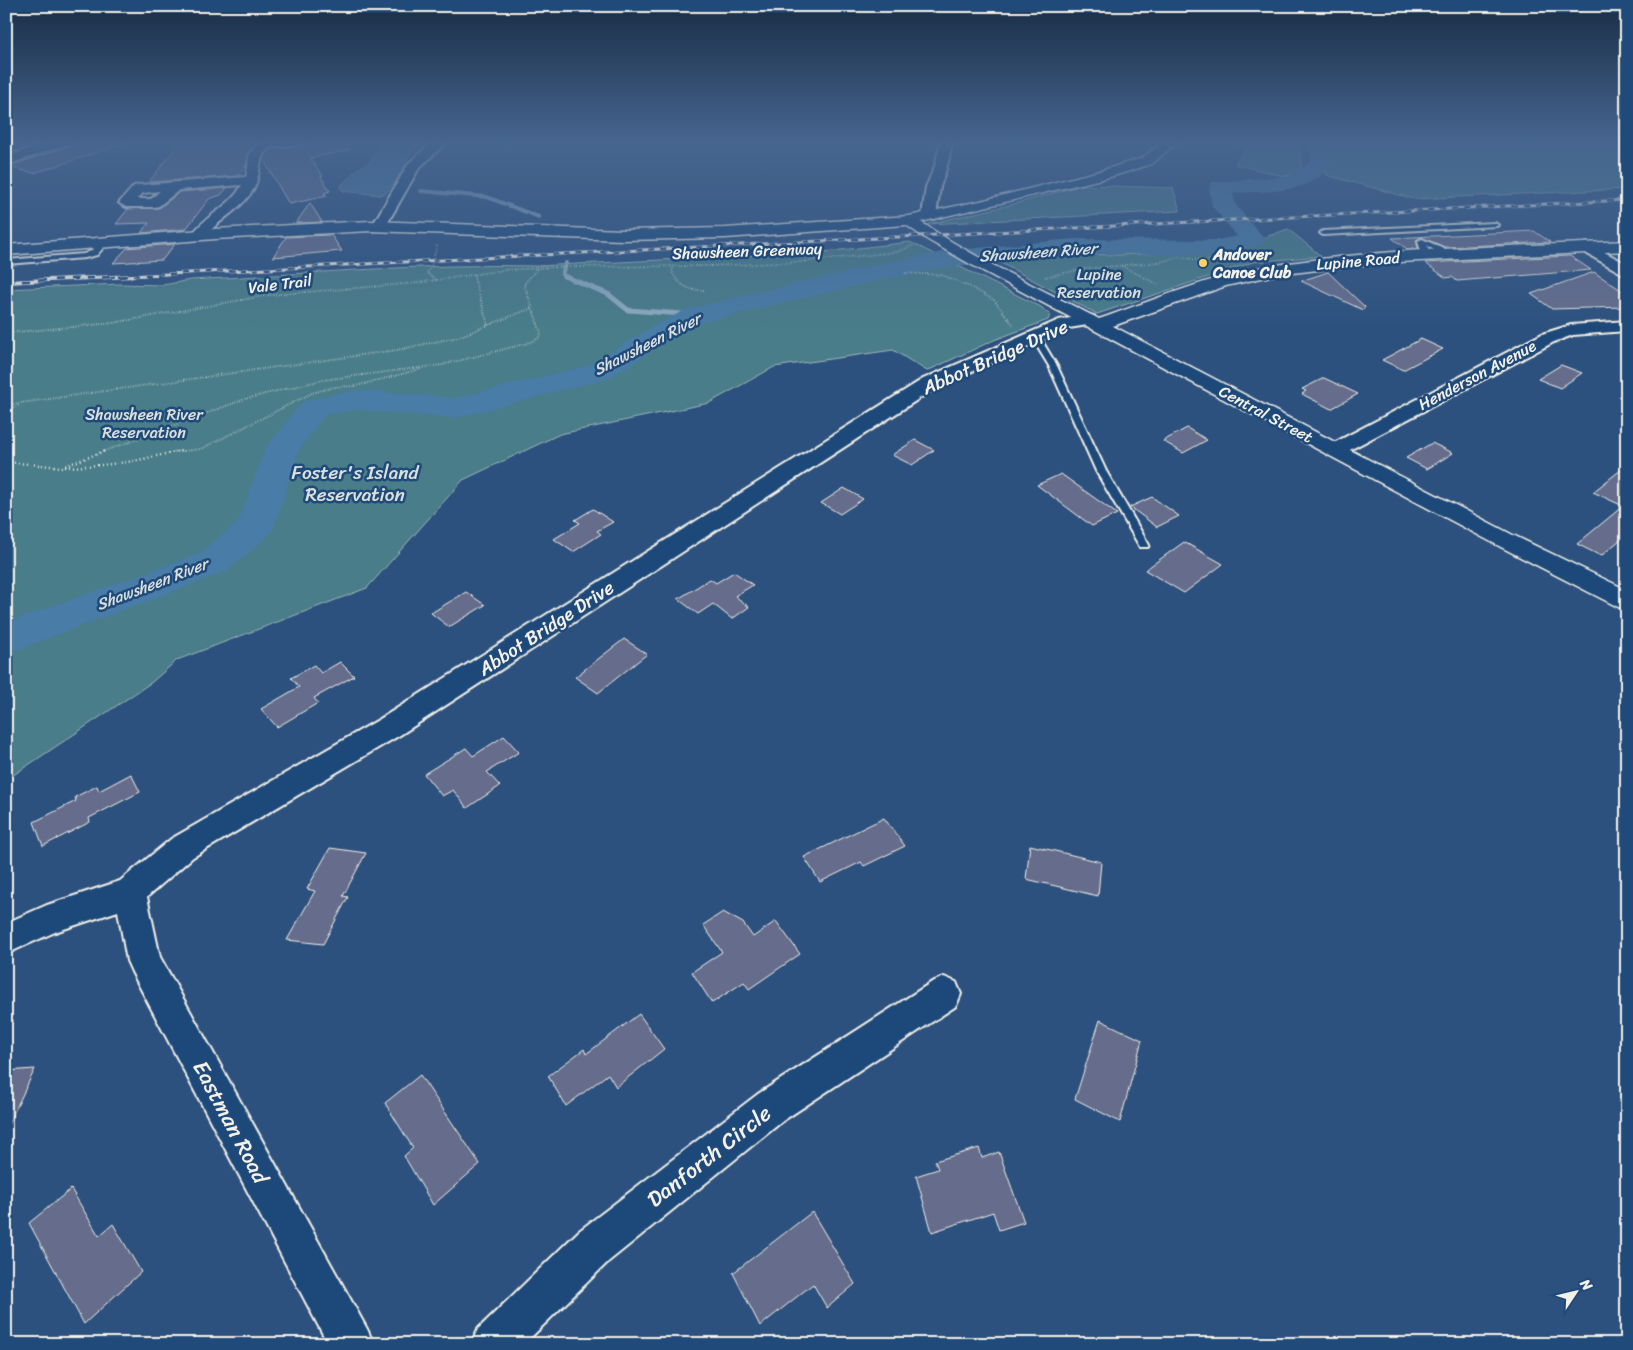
<svg xmlns="http://www.w3.org/2000/svg" width="1633" height="1350" viewBox="0 0 1633 1350" font-family="Sriracha,sans-serif">
<rect width="100%" height="100%" fill="#2d517e"/>
<filter id="ink" filterUnits="userSpaceOnUse"><feTurbulence type="fractalNoise" baseFrequency=".02" numOctaves="2"/><feDisplacementMap in="SourceGraphic" scale="10" xChannelSelector="R" yChannelSelector="G"/><feConvolveMatrix kernelMatrix="1 2 1 2 8 2 1 2 1" color-interpolation-filters="sRGB"/></filter>
<g filter="url(#ink)">
<path fill="#4a7d89" stroke="#9fb7b8" d="M1221,140H1298L1297,143C1300,150 1303,167 1301,174L1283,176L1235,164L1247,147Z
M1328,140H1627V189L1414,199L1326,175Z
M1083,185L1173,188L1180,211L928,224L1010,205Z
M1288,229L1321,256L1253,262L1097,314L980,252L1118,255L1227,251Z
M910,242L1041,307L1050,315L1048,320L994,340L927,371L893,350L774,367L709,403L560,434L463,480L367,588L177,660L152,682L6,780V289L120,284L163,285L190,280C305,274 421,263 536,266L824,252Z"/>
<path fill="#497ba6" stroke="#8daac0" d="M393,140H421L410,154L397,179L386,193L380,195L343,191L340,187L357,169L369,163L376,153Z"/>
<g fill="none" stroke-linecap="round" stroke-linejoin="round">
<path stroke="#8daac0" stroke-width="4" d="M421,191L487,197L539,217
M565,277L562,274L566,263"/>
<path stroke="#8daac0" stroke-width="5" d="M564,276L608,294L628,310L697,315"/>
<path fill="#497ba6" fill-rule="evenodd" d="M1309,140H1329L1332,164C1310,195 1266,191 1233,193L1235,204L1265,239L1262,244L1218,256L1072,253L947,267L885,279L706,321L670,340L609,378L456,418L355,410L325,415L299,450L274,528L268,536L226,572L6,654V623L198,554L238,522L265,449L303,401L355,390L456,398L587,366L650,328L687,309L885,263L947,251L1072,239L1218,240L1237,236L1212,206L1209,187L1212,182L1290,176L1310,162Z"/>
</g>
<path fill="#666d8c" stroke="#f4f1e8" d="M6,140H47L6,155Z
M75,140H126V143L34,173L7,167L72,145Z
M182,140H260L249,152L246,166L238,176L149,182Z
M309,140H349L350,150L310,158L323,176L321,177L330,191L324,193L327,196L289,204L263,159L264,157L272,149L299,146Z
M227,188L221,195L209,199L186,229L141,233L149,223L116,224L128,209L159,208L180,192Z
M310,203L322,222L296,223Z
M1534,231L1550,242L1445,247L1421,237L1416,240L1418,249H1407L1392,238Z
M331,235L342,251L273,257L286,237Z
M175,244L162,260L113,263L127,248Z
M1570,256L1591,270L1457,281L1452,277L1446,278L1425,263Z
M1328,272L1365,307L1363,310L1301,281Z
M1594,272L1627,294V307L1552,309L1531,294Z
M1421,339L1443,349L1403,370L1382,360Z
M1561,365L1582,373L1560,388L1538,379Z
M1324,378L1358,394L1331,409L1302,394L1306,391L1302,389Z
M1187,428L1207,440L1183,453L1163,441Z
M915,440L934,450L912,465L892,455Z
M1432,443L1453,453L1427,469L1406,458Z
M1627,465V534L1601,556L1577,544L1623,506L1593,492Z
M1061,474L1117,514L1092,526L1037,485Z
M844,488L863,499L840,514L821,503Z
M1152,497L1179,516L1157,527L1130,507Z
M593,509L613,522L597,531L601,534L573,552L554,539L580,523L575,520Z
M1184,542L1223,564L1184,593L1145,570Z
M734,572L753,585L735,596L749,607L732,619L713,604L698,614L678,599L710,579L716,583Z
M466,592L485,605L449,627L431,613Z
M624,639L647,654L598,693L575,677Z
M340,662L354,676L314,698L318,703L277,727L261,709L299,687L291,678L314,665L321,673Z
M504,736L519,752L487,772L500,786L467,808L453,790L442,796L424,774L466,748L473,756Z
M131,774L140,792L89,818L90,822L43,846L34,822L76,801L75,797L97,786L99,791Z
M884,818L905,846L864,866L861,862L820,882L804,857Z
M1030,845L1101,862L1098,896L1026,879Z
M330,848L366,853L343,896L348,897L323,944L287,940L315,891L307,889Z
M723,912L743,923L753,937L776,921L800,954L749,989L744,982L712,1003L692,972L722,952L703,925Z
M639,1014L664,1049L616,1087L608,1074L566,1106L548,1076L584,1049L586,1054Z
M1100,1020L1142,1040L1120,1122L1075,1099Z
M35,1069L6,1129V1071Z
M420,1075L480,1164L433,1205L404,1156L413,1148L385,1103Z
M979,1148L982,1158L999,1152L1024,1222L999,1230L993,1212L932,1232L916,1176L938,1169L935,1161Z
M71,1189L99,1236L113,1224L141,1272L84,1324L29,1223Z
M812,1212L855,1284L827,1308L813,1284L760,1326L733,1273Z"/>
<g fill="none" stroke-linecap="round" stroke-linejoin="round">
<defs>
<path id="lane" d="M1495,223L1498,225L1497,226L1323,235L1320,233L1323,231Z
M1422,239L1452,252L1453,254L1446,256L1427,246L1430,256L1423,258L1418,241Z
M100,241L107,243L97,255L85,258L6,264V260L84,254L91,251Z
M1033,336H1039L1057,366L1106,471L1149,545L1148,547H1140L1096,471L1049,366L1032,338Z"/>
<path id="street" d="M54,140H73L71,143L6,165V157Z
M264,140H307C297,150 278,141 267,150C258,156 261,175 254,188C242,210 218,219 203,239H193L191,236C206,214 230,208 242,185L179,190L159,206L154,207H126L119,203L134,186L139,185L246,177C252,156 242,156 264,140ZM160,191L151,199H137L143,193Z
M435,140H449L419,168L384,229H374L372,226L409,163Z
M941,140H953L947,166L940,187L936,216L934,219H924L922,216L926,187L935,166Z
M1587,243L1627,264V276L1582,251L1579,248L1582,245Z
M1088,315L1094,316L1096,320L1094,324L1069,328L937,387L400,735L193,857L147,897L160,957L367,1329L374,1344H328L132,972L127,961L118,911L55,932L6,954V923L47,905L120,881L171,839L380,719L923,379L1059,320Z
M1627,321V331L1573,335L1554,342L1342,454L1335,456L1328,454L1325,450L1328,446L1542,334L1571,325Z
M944,977L956,982L961,994L956,1006L784,1120L609,1261L524,1344H471L478,1329L579,1231L758,1094L932,982Z"/>
<path id="secondary" d="M1165,140H1179L1152,164L1110,177L921,222C976,260 1040,288 1099,319C1157,299 1215,274 1276,265C1392,247 1510,247 1627,241V251L1379,263L1275,275L1226,286L1113,326L1511,534L1627,590V610L1618,607L1495,544L970,264L928,240L906,225L725,238L623,240L371,231L215,239L6,255V245L215,229L371,221L623,230L725,228L909,216L980,201L1100,171L1142,158Z"/>
</defs>
<use href="#lane" stroke="#f4f1e8" stroke-width="4"/>
<use href="#street" stroke="#f4f1e8" stroke-width="4"/>
<use href="#secondary" stroke="#f4f1e8" stroke-width="3"/>
<path stroke="#f4f1e8" stroke-width="2" stroke-dasharray="0.5 2" stroke-linecap="butt" d="M674,266L672,272C680,286 688,291 705,290
M1122,266L1159,285
M905,273L942,275L970,287L994,300L1015,327
M473,274L488,325
M1045,277L1083,269L1160,262L1178,257L1206,261L1220,256L1267,252
M436,280L427,273L432,264L437,245
M6,333L113,323L269,295L417,283L504,270L559,267L711,266L800,262L897,252L914,245
M6,405L397,350L458,337L532,308
M6,410L20,405
M102,452L245,399L322,380L442,365L528,343L539,338L541,333L524,284L537,269
M172,452L201,449L312,393L334,387L356,386L421,369"/>
<path stroke="#f4f1e8" stroke-width="2.5" stroke-dasharray="1 3" stroke-linecap="butt" d="M6,462L62,467L105,451
M65,467C88,466 110,465 133,461C150,458 166,453 183,451"/>
<use href="#lane" fill="#1f4a7a" fill-rule="evenodd"/>
<use href="#street" fill="#1f4a7a" fill-rule="evenodd"/>
<use href="#secondary" fill="#1f4a7a" fill-rule="evenodd"/>
<defs>
<path id="rail-far1" d="M109,277L1627,200"/>
<path id="rail" d="M6,282L134,276"/>
</defs>
<use href="#rail-far1" stroke="#f4f1e8" stroke-width="3"/>
<use href="#rail" stroke="#f4f1e8" stroke-width="4"/>
<use href="#rail-far1" stroke="#1f4a7a" stroke-width="2" stroke-dasharray="6" stroke-linecap="butt"/>
<use href="#rail" stroke="#1f4a7a" stroke-width="2.5" stroke-dasharray="8" stroke-linecap="butt"/>
</g>
</g>
<linearGradient id="sky" x2="0" y2="1"><stop stop-color="#192d45"/><stop offset="0.43" stop-color="#46658f"/><stop offset="1" stop-color="#46658f" stop-opacity="0"/></linearGradient>
<rect width="1633" height="329" fill="url(#sky)"/>
<circle fill="#ffd166" stroke="#1f4a7a" stroke-width="2" cx="1203" cy="263" r="5"/>
<g text-anchor="middle" dominant-baseline="central" stroke-width="5" stroke-linejoin="round" paint-order="stroke">
<g font-size="16" fill="#f4f1e8" stroke="#1f4a7a">
<text transform="translate(747 251) rotate(-2)">Shawsheen Greenway</text>
<text transform="translate(1358 261) rotate(-5)">Lupine Road</text>
<text transform="translate(280 284) rotate(-7)">Vale Trail</text>
<text transform="translate(1477 375) rotate(-28)">Henderson Avenue</text>
<text transform="translate(1266 414) rotate(28)">Central Street</text>
</g>
<g font-size="16" font-style="italic" fill="#dadfde" stroke="#1f4a7a">
<text transform="translate(1038 252) rotate(-4)">Shawsheen River</text>
<text transform="translate(647 344) rotate(-27)">Shawsheen River</text>
<text transform="translate(152 584) rotate(-21)">Shawsheen River</text>
</g>
<g font-size="16" font-weight="bold" fill="#f4f1e8" stroke="#1f4a7a" text-anchor="start">
<text x="1213" y="254">Andover<tspan x="1213" dy="18">Canoe Club</tspan></text>
</g>
<g font-size="16" fill="#dae0da" stroke="#1f4a7a">
<text x="1099" y="274">Lupine<tspan x="1099" dy="18">Reservation</tspan></text>
<text x="144" y="414">Shawsheen River<tspan x="144" dy="18">Reservation</tspan></text>
</g>
<g font-size="19" fill="#f4f1e8" stroke="#1f4a7a">
<text transform="translate(995 357) rotate(-24)">Abbot Bridge Drive</text>
<text transform="translate(546 628) rotate(-33)">Abbot Bridge Drive</text>
</g>
<g font-size="19" fill="#dae0da" stroke="#1f4a7a">
<text x="355" y="472">Foster's Island<tspan x="355" dy="22">Reservation</tspan></text>
</g>
<g font-size="22" fill="#f4f1e8" stroke="#1f4a7a">
<text transform="translate(231 1122) rotate(62)">Eastman Road</text>
<text transform="translate(709 1156) rotate(-38)">Danforth Circle</text>
</g>
</g>
<rect width="1633" height="1350" fill="none" stroke="#1f4a7a" stroke-width="25"/>
<rect x="12" y="12" width="1608" height="1325" fill="none" stroke="#f4f1e8" stroke-width="2" filter="url(#ink)"/>
<g transform="translate(1576 1292) rotate(55)" stroke="#1f4a7a" stroke-width="4" paint-order="stroke">
<path d="M0-4L9 19L0 12L-9 19Z" fill="#f4f1e8"/>
<text y="-8" font-size="14" font-weight="bold" text-anchor="middle" fill="#f4f1e8">N</text>
</g>
</svg>
